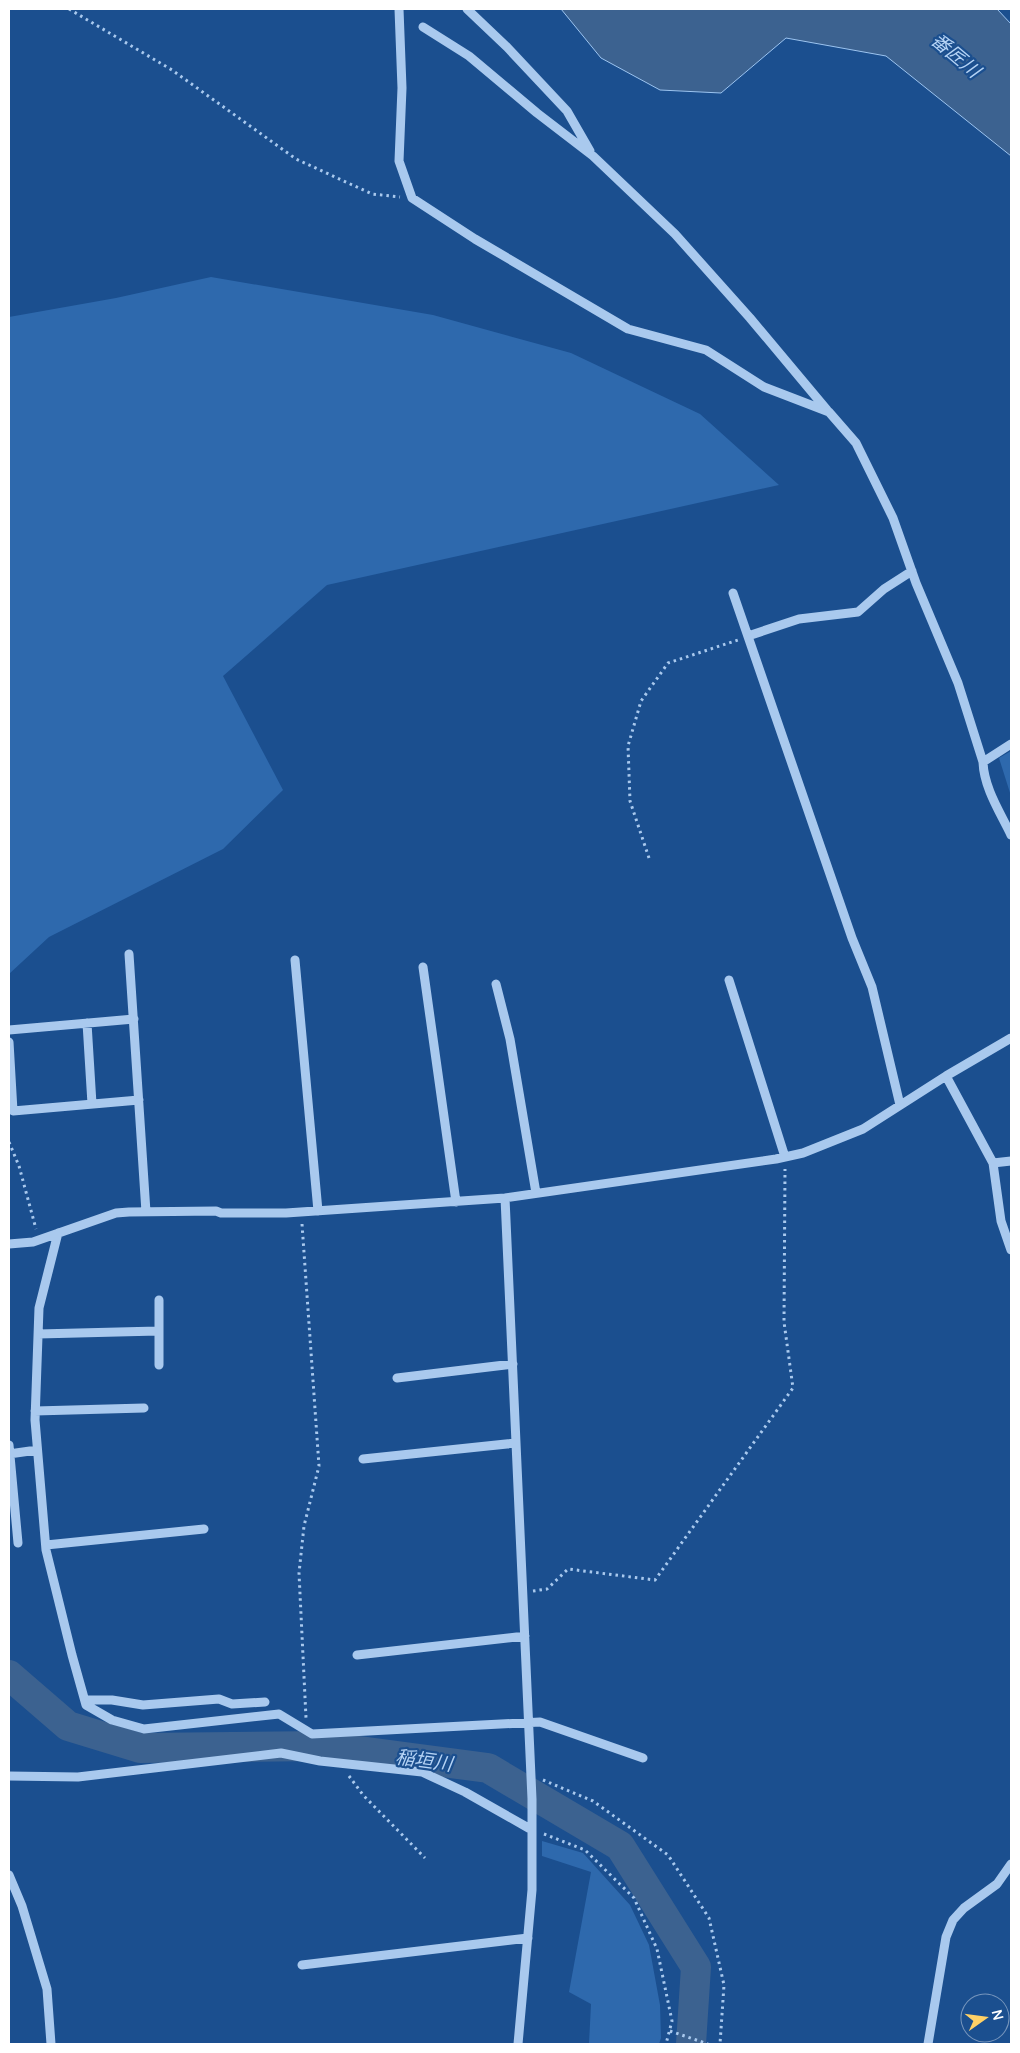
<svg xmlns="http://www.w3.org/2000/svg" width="1020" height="2053" viewBox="0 0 1020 2053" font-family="Manrope,'Noto Sans JP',sans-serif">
<rect width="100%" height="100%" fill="#1b4f8f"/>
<path fill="#2e69ad" d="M211,277L433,315L571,353L700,414L779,485L327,585L223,676L283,790L223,849L49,937L9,974V317L116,298Z
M1011,751V796L999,758Z
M542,1841L583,1853L630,1905L649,1945L660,2005L661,2038L659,2044H589L591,2004L569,1992L591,1872L542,1856Z"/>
<path fill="#3c6290" stroke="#9cc4f0" d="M561,9H997L1011,24V156L886,56L786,38L721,93L660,90L601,58Z"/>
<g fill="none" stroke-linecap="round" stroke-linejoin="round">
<path stroke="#3c6290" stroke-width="30" d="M9,1675L68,1726L140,1748L322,1746L488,1768L620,1846L696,1967L691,2044"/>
<path stroke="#a9c9ee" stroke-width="3" stroke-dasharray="2.5 4" stroke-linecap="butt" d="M69,9L172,70L296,159L372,194L400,197
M649,858L630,801L628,746L641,701L668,663L738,640
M9,1142L19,1166L36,1229
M302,1224L319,1466L304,1526L299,1573L306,1718
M533,1591L547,1589L568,1569L655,1580L793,1388L784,1322L785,1169
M349,1776L363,1795L425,1858
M543,1780L593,1801L668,1855L709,1918L724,1985L720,2044
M544,1834L585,1850L634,1898L657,1949L672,2021L666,2044
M670,2031L708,2044"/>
<path stroke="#a9c9ee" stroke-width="9" d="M399,9L402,88L399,161L412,198L475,239L628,329L706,350L764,387L829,412L856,443L893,518L916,583L958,683L983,762
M467,9L507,47L567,111L590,151
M423,27L469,56L537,113L593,156L675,234L750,318L827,410
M733,593L852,938L872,987L900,1105
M748,636L799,619L858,612L884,589L912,571
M1011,744L983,762C984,788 1000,812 1011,835
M129,954L146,1212
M295,960L318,1211
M423,967L456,1202
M729,980L785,1157
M496,984L510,1039L536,1193
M87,1023L92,1104
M9,1030L134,1019
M9,1042L13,1111L139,1100
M946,1076L993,1163L1001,1221L1011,1250
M993,1163L1011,1161
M505,1198L532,1799V1890L518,2044
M58,1233L39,1308L35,1420L46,1550L72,1655L86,1705L112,1720L144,1729L279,1714L312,1734L540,1722L643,1758
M9,1244L33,1242L116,1213L129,1212L216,1211L221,1213H286L505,1198L776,1159L803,1153L863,1129L946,1076L1011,1038
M38,1334L158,1331
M159,1365V1300
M397,1378L513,1364
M35,1411L144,1408
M9,1445L18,1543
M9,1454L37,1450
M363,1459L516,1443
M46,1545L204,1529
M357,1655L525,1636
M85,1700H112L143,1705L219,1699L232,1704L265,1702
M9,1776L78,1777L281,1753L320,1761L422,1772L465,1792L532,1830
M9,1875L22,1906L47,1989L51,2044
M302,1965L528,1938
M928,2044L946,1937L953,1920L964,1908L997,1884L1011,1864"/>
</g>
<g text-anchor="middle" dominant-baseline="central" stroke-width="4.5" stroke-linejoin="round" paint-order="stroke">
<g font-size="19" font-style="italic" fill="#b5d3f5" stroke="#1b4f8f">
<text transform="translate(956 55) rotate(40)">番匠川</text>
<text transform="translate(424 1760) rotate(8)">稲垣川</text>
</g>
</g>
<rect width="1020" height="2053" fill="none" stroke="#ffffff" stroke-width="20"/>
<g transform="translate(985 2018) rotate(76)"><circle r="24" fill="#1b4f8f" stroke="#7695bc"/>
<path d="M0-4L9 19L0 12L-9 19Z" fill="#ffd166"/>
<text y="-8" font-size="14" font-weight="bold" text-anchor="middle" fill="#ffffff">N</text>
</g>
</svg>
